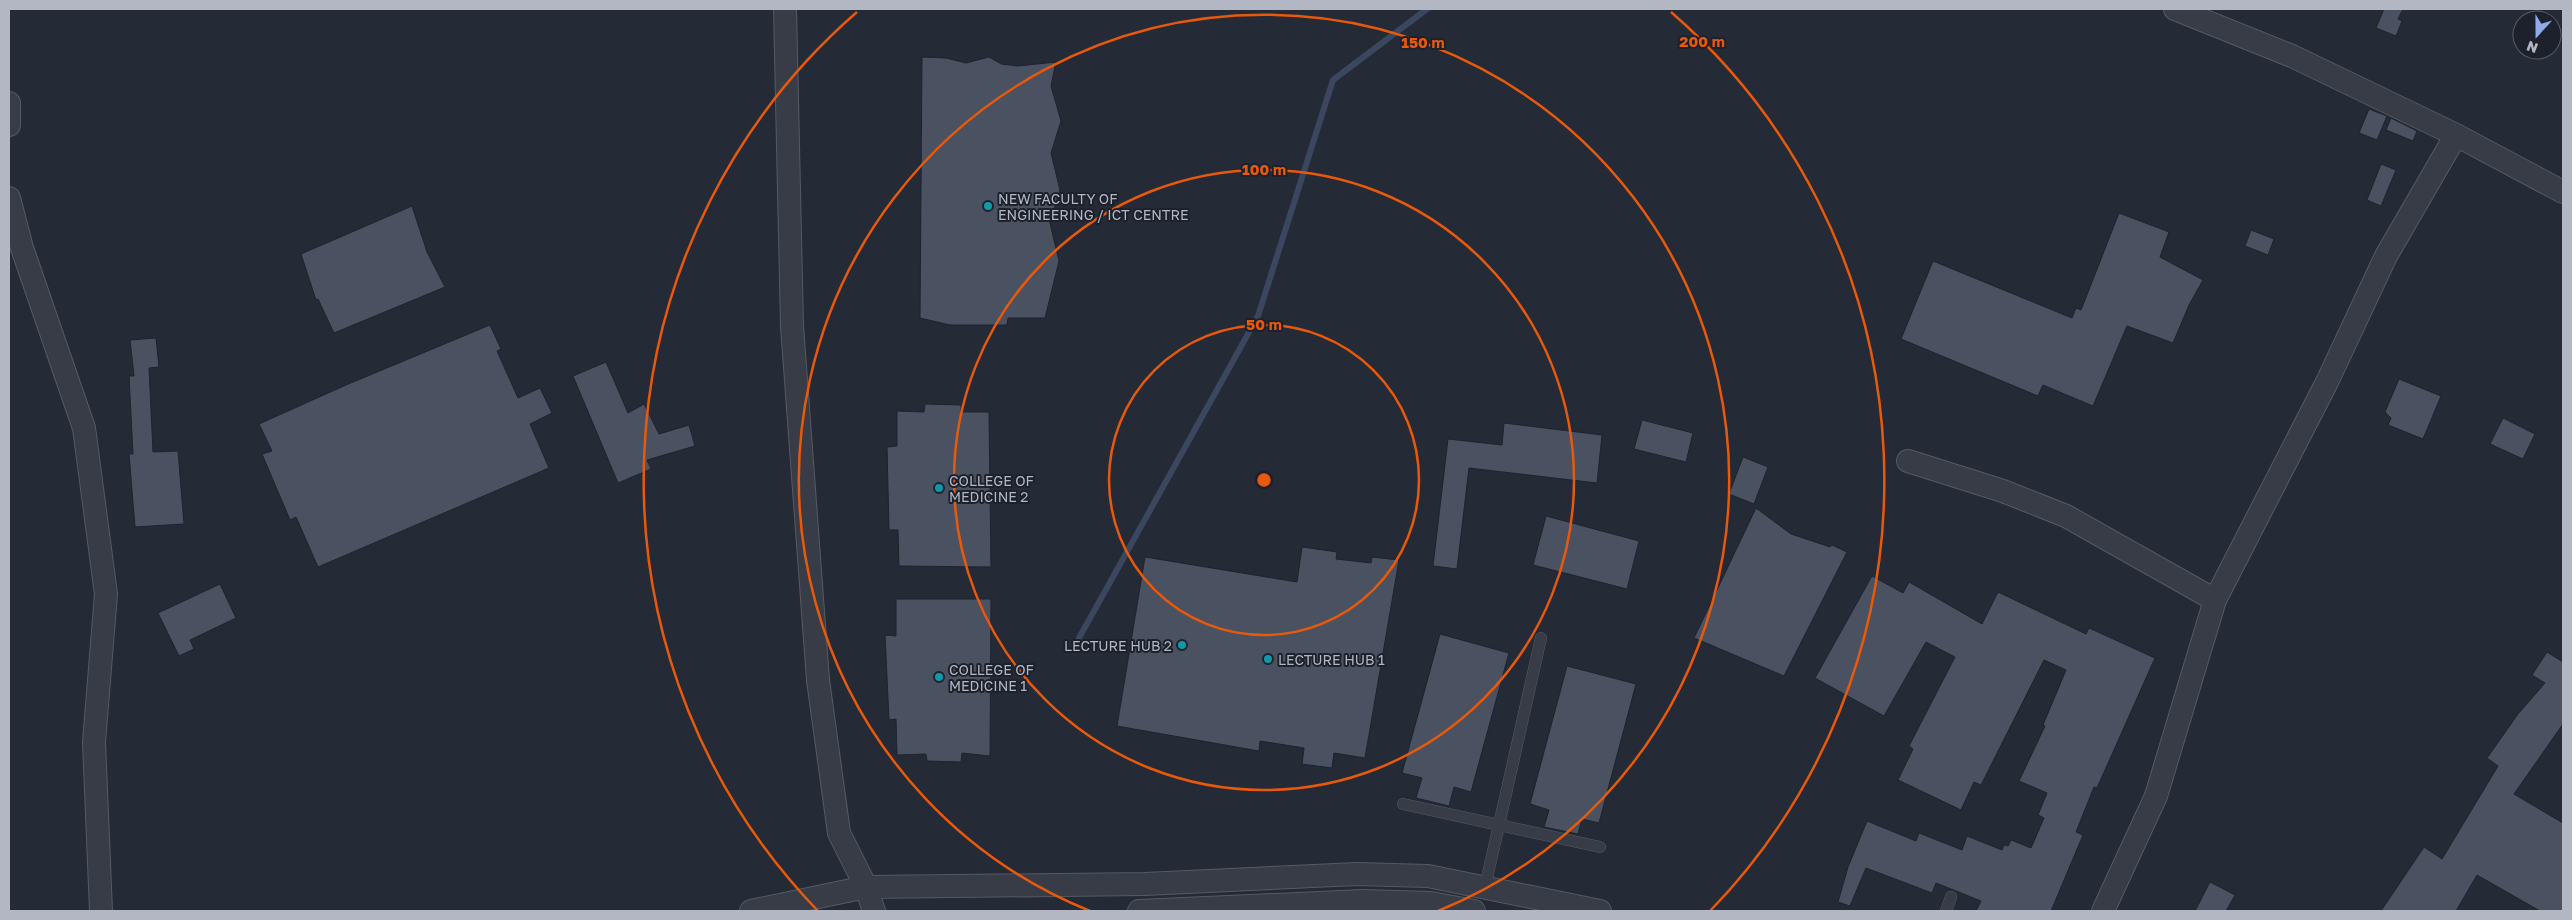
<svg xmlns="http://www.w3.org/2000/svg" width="2572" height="920" viewBox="0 0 2572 920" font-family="'Golos Text',sans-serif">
<rect width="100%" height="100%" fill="#242a36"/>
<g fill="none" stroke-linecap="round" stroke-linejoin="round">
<path stroke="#3b475e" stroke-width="6" d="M1079,638L1258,316L1333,80L1427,9"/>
</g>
<path fill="#4a5160" stroke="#1e232e" d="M2384,9H2403L2398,19L2402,21L2396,36L2376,28Z
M922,57L946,58L966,63L989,57L1001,64L1018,66L1056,62L1051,86L1061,121L1051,153L1060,190L1050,223L1059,261L1045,318H1008L1007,325H950L920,318Z
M2369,109L2387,116L2377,140L2359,133Z
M2391,118L2417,131L2413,141L2386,130Z
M2381,164L2396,170L2381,206L2367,200Z
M412,206L427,252L445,287L334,333L318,299L316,300L301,254Z
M2119,213L2169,232L2160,257L2203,280L2189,305L2173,343L2127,326L2093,406L2043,385L2038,396L1901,339L1933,261L2072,318L2076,308L2081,310Z
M2251,230L2274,239L2268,255L2245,246Z
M490,325L501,349L497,351L518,398L540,388L552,413L530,424L549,468L318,567L296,517L290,520L262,454L272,451L259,424L346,385Z
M156,338L159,367L149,368L153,452L178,451L184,524L135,527L129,454H133L129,376H134L130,340Z
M606,362L628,413L644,404L659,434L689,425L695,446L647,460L651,469L618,483L573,376Z
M2399,379L2441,396L2423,439L2388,425L2391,418L2385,412Z
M925,404L961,405V412H989L991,567L899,566L898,530H889L887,447L897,446V411L924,412Z
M2503,418L2535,434L2523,459L2490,444Z
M1642,420L1693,433L1686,462L1634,449Z
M1504,423L1602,435L1597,483L1469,468L1457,569L1433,566L1448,439L1502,445Z
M1743,457L1768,467L1754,504L1729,494Z
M1756,508L1791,534L1830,547L1832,545L1847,552L1784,676L1694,638Z
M1546,516L1639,541L1627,589L1533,565Z
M1302,547L1337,552L1336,559L1371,563L1372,557L1399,560L1365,758L1334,753L1332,768L1302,764L1304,748L1260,741L1259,751L1117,726L1145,557L1297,582Z
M1872,576L1903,593L1909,582L1982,624L1998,592L2086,634L2089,628L2155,658L2097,788L2094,787L2076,832L2083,835L2051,911H1976L1981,901L1936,883L1932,893L1866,868L1850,906L1838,902L1848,867L1867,821L1916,841L1919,833L1962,850L1967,836L2002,850L2004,845L2008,846L2011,840L2031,848L2044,818L2038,815L2047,793L2019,781L2045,726L2043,725L2066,670L2044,660L1981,785L1974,782L1961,810L1898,780L1913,749L1909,746L1955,657L1926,642L1884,716L1815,678Z
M220,584L236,618L190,640L194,649L179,656L158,613Z
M896,599H991L990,756L962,753L961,762L927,761L926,754L897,755L896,719L889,720L885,635L896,636Z
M1440,634L1509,653L1471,792L1454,787L1449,806L1416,798L1422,778L1402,773Z
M2547,652L2563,662V724L2514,794L2563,823V911H2540L2477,875L2456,911H2381L2424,847L2442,859L2498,766L2487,758L2518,714L2545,683L2532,675Z
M1567,666L1636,684L1599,823L1582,819L1578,834L1544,827L1549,810L1530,804Z
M2210,882L2235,895L2226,911H2195Z"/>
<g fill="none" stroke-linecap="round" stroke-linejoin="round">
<defs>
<path id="service" d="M1403,804L1600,847
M1485,887L1541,638
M1946,911L1951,897"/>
<path id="minor" d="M785,9L792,326L818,680L839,833L866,887L874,911
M2175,9L2292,56L2456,135L2563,192
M9,103V125
M9,198L22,248L84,428L106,594L94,742L101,911
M1908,461L2003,491L2066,516L2215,600L2156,796L2103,911
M2215,600L2327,382L2386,256L2456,135
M751,911L866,887L1145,884L1357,874L1428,876L1600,911
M1139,911L1363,901L1431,903L1474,911"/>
</defs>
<use href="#service" stroke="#555a65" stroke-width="12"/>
<use href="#minor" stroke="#555a65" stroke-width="24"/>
<use href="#service" stroke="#373c47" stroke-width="11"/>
<use href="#minor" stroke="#373c47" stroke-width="22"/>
</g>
<g fill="none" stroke="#e8590c" stroke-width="2.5">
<circle cx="1264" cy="480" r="155"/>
<circle cx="1264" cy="480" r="310"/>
<path d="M1090 911A465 465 0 1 1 1438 911"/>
<path d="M818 911A620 620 0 0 1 857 12M1671 12A620 620 0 0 1 1710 911"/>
</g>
<g fill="#0f9aa8" stroke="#1c212c" stroke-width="2">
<circle cx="988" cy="206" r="5"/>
<circle cx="939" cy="488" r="5"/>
<circle cx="1182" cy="645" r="5"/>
<circle cx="1268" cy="659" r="5"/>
<circle cx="939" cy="677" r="5"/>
</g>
<g text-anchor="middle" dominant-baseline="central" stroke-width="4" stroke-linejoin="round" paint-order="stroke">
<g font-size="14" fill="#b2b7c3" stroke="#1c212c" text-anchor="start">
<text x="998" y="198">NEW FACULTY OF<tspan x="998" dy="16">ENGINEERING / ICT CENTRE</tspan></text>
<text x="949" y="480">COLLEGE OF<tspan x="949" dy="16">MEDICINE 2</tspan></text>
<text x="1172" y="645" text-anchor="end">LECTURE HUB 2</text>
<text x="1278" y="659">LECTURE HUB 1</text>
<text x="949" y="669">COLLEGE OF<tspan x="949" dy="16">MEDICINE 1</tspan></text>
</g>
</g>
<circle cx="1264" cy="480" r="8" fill="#e8590c" stroke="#1c212c" stroke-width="2.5"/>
<g font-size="15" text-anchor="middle" font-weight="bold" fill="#e8590c" stroke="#1c212c" stroke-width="4" stroke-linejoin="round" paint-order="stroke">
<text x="1702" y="47">200 m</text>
<text x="1423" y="48">150 m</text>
<text x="1264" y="175">100 m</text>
<text x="1264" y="330">50 m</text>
</g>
<rect width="2572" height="920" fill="none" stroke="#b2b7c3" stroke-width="20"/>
<g transform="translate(2537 35) rotate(201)"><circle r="24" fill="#1c212c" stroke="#585d68"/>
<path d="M0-4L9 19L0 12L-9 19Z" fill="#90aaea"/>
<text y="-8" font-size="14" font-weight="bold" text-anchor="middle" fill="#b2b7c3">N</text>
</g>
</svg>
